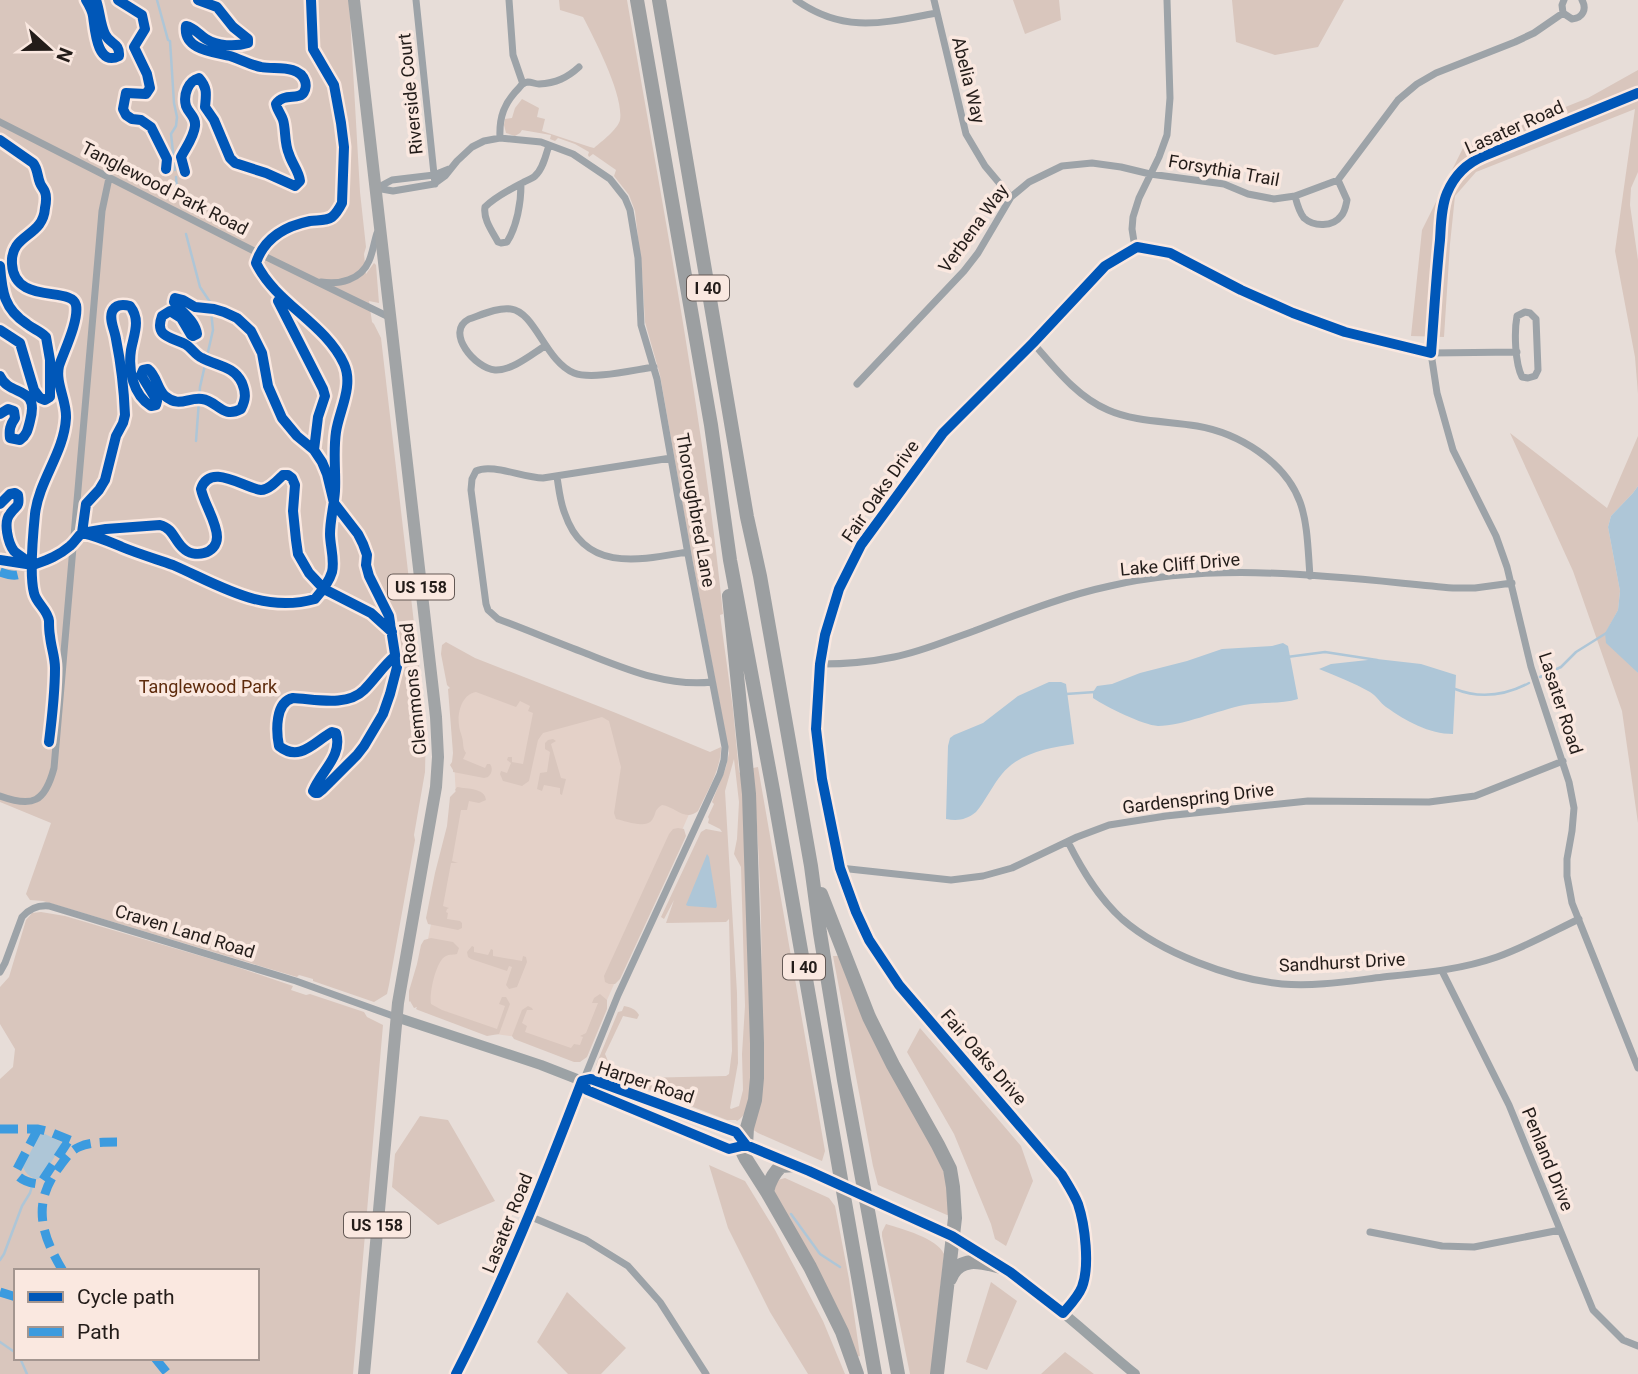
<svg xmlns="http://www.w3.org/2000/svg" width="1638" height="1374" viewBox="0 0 1638 1374" font-family="Roboto,sans-serif">
<rect width="100%" height="100%" fill="#e7ddd8"/>
<path fill="#e4d1c8" d="M462,687L599,714L610,719L690,812L581,1059L518,1037L488,1033L416,1000L456,797L450,688Z"/>
<path fill="#d9c6bd" fill-rule="evenodd" d="M0,0H349L360,192L366,247L364,254L366,274L374,263L376,265L379,303L369,301L372,322L374,324L381,338L426,727L425,772L414,835L415,840L389,985L387,994L374,1002L313,981V979L299,975L297,977L43,901L30,900L26,894L51,823L0,802Z
M559,0H627C662,204 702,408 723,614L720,615L733,709L739,772L742,775L752,1066C750,1084 754,1111 737,1121L736,1120H727L599,1071L596,1065L618,1012L622,1011L624,1006C630,1007 636,1009 639,1015L637,1019L623,1016L605,1054L610,1066L632,1076L640,1078L726,1076L729,1074L732,1051L729,919L726,922L666,923L674,900L664,919L661,917L701,832L706,829L722,832L720,829L708,823L709,819L708,817L714,804L712,802L726,767L729,753L689,542L660,375L645,322L642,272L635,211L629,195L614,176L616,170L593,154L589,157L588,155L589,152L575,144L558,138L555,141L550,139L551,135L522,130L520,133L515,136L506,133L504,125L505,119L512,118L515,108L522,99L539,108L537,117L545,119L542,131L590,147L594,148C601,142 618,129 620,120C624,96 595,40 583,17L560,10ZM734,759L739,802L737,839L734,854L741,867L745,1006L742,1054L743,1090L739,1106L731,1109L730,1108L738,1063L737,993L725,791Z
M1013,0H1059L1061,20L1025,34Z
M1232,0H1344L1318,47L1275,55L1236,42Z
M1638,70V172L1631,188L1630,205L1638,260V394L1635,357L1615,251L1635,109L1476,172L1455,196L1450,244L1444,337L1411,336L1422,230L1463,148L1588,98Z
M1510,433L1607,508L1638,436V486L1633,493L1611,516L1608,527L1620,591L1618,610L1605,634L1638,673V823L1622,711L1573,571Z
M446,642L475,658L616,713L710,752L721,747C721,769 707,792 698,811C685,822 676,807 662,805C653,811 657,813 652,820C646,829 625,821 616,819L614,813L621,767L609,721L602,717L543,733L538,740L529,781L522,786L503,781L500,774L501,771L507,773L511,763L507,760L508,757H512V762L523,764L533,713L528,711L530,706L520,701L516,707L476,692C462,694 457,713 459,725C459,729 461,733 462,737C464,744 462,747 466,753L463,759L485,768L487,764H490C493,768 492,774 488,777L484,778L453,772V770L450,765L452,762L453,753L448,689L450,688L447,685L441,654L442,645Z
M553,739L556,741L551,744L561,778L566,779L562,795L560,794V788L544,785L542,791L537,789L540,773L547,772L550,752L545,749V743L548,740Z
M758,767L825,1151L822,1161L758,1133L752,1129C755,1091 758,1054 760,1016C764,933 759,850 753,768Z
M457,787C468,789 485,788 486,800L479,803L469,801L467,810H461L452,861L458,863H451L443,906L449,908L447,909L446,912L448,913L447,919L460,921L462,923V928L458,930L428,924L426,918L435,873L447,826L450,797L456,791L455,790Z
M678,828L684,829L686,836L620,979L615,984H609L605,982L604,976L669,834L673,829Z
M41,912L65,916L228,964L293,986L291,990L306,995L310,994L364,1012L367,1017L383,1025L353,1374H0V1079L13,1067L15,1049L0,1024V987L9,977L26,920L32,913ZM16,1271H257V1358H16Z
M431,938L453,942L459,948L457,954C454,955 449,954 446,956C436,960 429,994 431,1004L442,1010L497,1029L505,1006L499,1004L502,997H506L510,1004L499,1034L487,1036L418,1010L416,1009L417,1007L414,1008L410,1001L409,1002V991L417,964L421,945L424,940Z
M472,946L474,947V952L488,955L491,949L493,950V956L522,961L523,956L526,957L527,962L517,987L509,989L506,985L512,967L509,966L507,971L471,959L468,957L467,952Z
M833,956H839L934,1148L946,1178L950,1215H947L878,1185L873,1166Z
M600,994L607,1000V1009L587,1057L580,1062H574L514,1039L512,1036L522,1010L528,1006L532,1008L533,1010H527L522,1023L527,1026L525,1032L571,1048L574,1044L580,1045L583,1037L580,1036L586,1033L598,1003H592L594,998Z
M920,1028L1021,1146L1033,1181L1006,1246L995,1239L991,1224L954,1134L907,1052Z
M420,1116L448,1120L495,1201L438,1225L392,1187L395,1154Z
M709,1165L745,1181L775,1230L823,1321L845,1374H808L770,1312L728,1228Z
M785,1178L829,1198L835,1206L849,1279L860,1356L856,1357L774,1193L775,1186L778,1180Z
M886,1224C902,1229 937,1238 944,1254L931,1374H910L882,1236V1232Z
M991,1282L1017,1301L987,1370L966,1362Z
M567,1292L626,1348L601,1374H568L537,1342Z
M1065,1352L1094,1374H1041Z"/>
<path fill="#aec6d7" d="M1638,486V673L1606,643L1605,633L1618,610L1620,591L1608,527L1611,516L1633,493Z
M1283,643L1288,646L1298,699C1281,704 1262,702 1244,705C1219,710 1182,726 1158,726C1143,725 1106,707 1093,698V692L1097,686L1112,684L1140,673L1187,661L1222,649L1272,646Z
M1377,659L1421,664L1456,675L1453,734C1429,734 1406,721 1386,707C1380,703 1377,696 1370,692C1354,683 1336,676 1319,669L1331,664Z
M1049,682H1061L1066,684L1074,744C1048,748 1019,753 1002,774C992,786 986,800 976,812C966,820 958,821 946,819L948,746L950,738L954,735L983,723L1018,696Z
M707,854L709,857L717,906L716,908L688,906L686,905Z
M45,1134L61,1142V1146L43,1176L38,1179C30,1178 26,1174 23,1167L39,1135Z"/>
<g fill="none" stroke-linecap="round" stroke-linejoin="round">
<path stroke="#aec6d7" stroke-width="2.5" d="M157,0L168,40L170,41L174,103L177,117L176,126L171,134L175,170
M176,177L177,191
M186,234L200,287L210,302L213,330L200,387L196,441
M1287,657L1325,652L1377,660
M1540,677L1561,667L1576,652L1608,632
M1455,689C1480,699 1506,695 1529,683
M1066,694L1095,692
M791,1214L820,1254L840,1267
M0,1260L4,1254L22,1206L30,1193L35,1176
M0,1342L16,1353
M20,1358L27,1374"/>
<path stroke="#9da3a8" stroke-width="7" d="M416,0L435,184
M509,0L513,55L523,84
M796,0C844,34 883,23 936,13
M934,0L966,134L985,166L1011,197
M1564,0L1562,5L1563,13L1572,19C1583,18 1587,9 1582,0
M0,122L260,254L391,318
M500,138C499,117 504,103 519,88C522,84 523,83 528,82C532,82 535,84 539,84C556,83 567,78 579,67
M521,184C521,203 517,226 507,242L501,243L498,242C492,231 483,219 485,207C496,196 511,189 524,182C526,181 533,178 535,176C543,169 546,155 549,145
M376,188L393,191L434,184L445,176L457,161L472,147L484,141L500,138L541,142L573,154L610,179L625,198L630,210L638,258L641,325L657,379L689,560L725,747L724,760L720,774L618,995L505,1274L491,1306L456,1374
M377,188L392,180L434,175L449,169
M1295,196C1297,204 1299,212 1304,218C1314,227 1333,227 1341,216C1345,212 1346,205 1347,200L1338,180
M1135,248L1132,229L1133,217L1139,198L1159,157L1167,135L1170,98L1167,0
M321,282C339,285 361,280 369,261C373,252 374,242 377,233
M1525,312L1530,313L1536,319L1538,370L1535,376L1528,378L1522,377C1515,363 1514,332 1517,316Z
M1033,343C1055,368 1077,397 1108,410C1135,422 1168,421 1197,426C1238,433 1285,461 1300,502C1308,524 1308,552 1310,576
M545,346C532,354 512,371 495,370C476,369 444,332 469,319C481,315 498,307 511,309C535,312 546,362 574,373C592,380 633,370 654,367
M1517,352L1431,353L1437,393L1453,450L1496,536L1507,567L1531,667L1569,782L1574,808L1572,831L1567,859V876L1572,903L1638,1068
M857,384L964,271L978,253L1011,197L1029,182L1062,166L1092,163L1121,167L1150,174L1224,184L1248,194L1274,199L1295,196L1338,180L1398,100L1417,84L1436,73L1515,42L1534,33L1563,13
M671,458L543,478C523,478 492,463 476,471L472,479L471,490L486,604L488,610L498,619C527,630 556,642 585,653C626,669 667,687 712,682
M557,477C559,489 560,502 565,514C585,573 641,560 687,552
M820,664C845,664 870,662 894,657C921,652 948,640 974,631C1019,614 1063,596 1110,586C1222,560 1340,578 1453,588H1475L1512,583
M0,796C33,808 45,802 54,768L102,211L109,178
M1068,842C1082,870 1098,897 1122,919C1161,953 1231,979 1282,984C1315,987 1350,981 1383,977C1422,973 1460,970 1497,957C1525,947 1552,932 1579,919
M840,868L951,880L983,876L1012,868L1077,837L1109,825L1166,816L1308,801L1429,802L1475,796L1563,761
M1442,971L1509,1105L1593,1310L1623,1340L1638,1346
M0,972L5,963L22,917C30,908 38,905 49,906L296,981L396,1017
M529,1216L586,1240L628,1266L660,1302L706,1374
M1370,1232L1442,1246L1474,1247L1560,1230"/>
<path stroke="#9da3a8" stroke-width="10" d="M1063,1313C1070,1305 1078,1297 1082,1287C1090,1266 1085,1225 1078,1204C1074,1194 1068,1185 1062,1175L899,985L869,940L856,912L840,868L822,779L816,729L820,664L825,635L839,589L861,545L943,433L1033,343L1105,266L1137,247L1170,253L1241,290L1293,313L1345,332L1431,353C1434,315 1436,278 1440,240C1441,225 1441,207 1447,193C1454,176 1467,163 1484,156L1638,93"/>
<path stroke="#9ca2a5" stroke-width="10" d="M396,1017L541,1065L582,1081L591,1079L736,1132L746,1145L837,1184
M582,1081L587,1090L729,1149L746,1145
M906,1215C942,1231 977,1249 1010,1272C1054,1302 1093,1340 1135,1374"/>
<path stroke="#a1a4a6" stroke-width="12" d="M354,0L436,717L438,757L436,787L398,1003L364,1374"/>
<path stroke="#9c9fa1" stroke-width="14" d="M637,0L711,425L730,560L773,790L875,1374
M659,0L747,517L760,576L811,866L820,933L844,1080L898,1374
M729,596L749,794L757,1043V1078L755,1100L747,1128L746,1145L743,1153L746,1159L767,1192L810,1267L842,1332L857,1374
M821,894L869,1017L893,1065L938,1145L950,1169L953,1187L955,1218L937,1374
M767,1192C769,1181 773,1174 781,1166L795,1165
M950,1279C959,1255 982,1262 1001,1267"/>
<path stroke="#9ca2a5" stroke-width="10" d="M837,1184L906,1215"/>
<path stroke="#3c9bdf" stroke-width="9" stroke-dasharray="18 9" stroke-linecap="butt" d="M0,572C19,579 20,574 34,565
M0,1129H38L50,1132L77,1143
M38,1129L17,1169V1175C23,1181 30,1183 38,1184L42,1181L69,1140
M63,1271C40,1233 32,1202 60,1166C66,1158 70,1151 79,1147C90,1142 105,1142 117,1142
M0,1292L16,1297
M155,1358L168,1374"/>
<defs>
<path id="cycleway" d="M86,0C89,5 92,10 93,16C95,30 97,67 119,56C120,42 110,45 105,34C100,24 100,11 96,0
M118,0L142,15L145,29L134,47L147,74L150,88L146,94L126,93L123,109L126,115L132,119L141,120L151,127L167,159L166,169
M0,140L33,163C38,169 37,176 40,183C41,186 44,189 45,192C47,197 46,203 45,208C43,238 10,233 12,264C14,305 72,286 76,305C79,321 64,351 59,366C55,383 67,401 66,418C64,453 39,480 35,514C33,534 29,574 34,593C36,603 48,610 49,621C49,626 49,631 50,636C51,647 55,657 55,668C55,692 52,718 49,742
M185,172L181,157C186,147 194,137 195,126C196,117 189,114 186,106C183,95 188,81 199,78C208,88 206,95 205,107L214,120L230,158L235,163L266,173L295,186L300,181C299,171 292,164 289,154C284,143 286,129 283,120C281,114 277,110 276,104C284,92 299,101 304,92C306,89 306,84 305,81C299,64 274,70 261,67C250,65 240,59 230,56C213,52 183,50 186,26C195,28 198,34 206,39C217,46 235,47 248,43V39L233,27L217,7L198,0
M0,266C2,292 4,309 27,324C33,329 40,331 46,337L50,360V397L45,400L40,398L34,390L20,343L0,330
M278,301L323,389L325,396L318,417L314,450
M0,376C10,398 40,384 30,421C28,429 27,435 20,440L10,438C9,430 10,425 15,418L14,411L8,409L0,414
M0,504L10,494L15,493L18,495C20,508 16,505 10,514C3,522 8,543 14,551C17,554 28,561 33,565L0,560
M33,565C47,560 57,557 70,546C75,542 77,537 82,533C97,536 108,541 122,547C139,554 156,559 173,565C219,585 262,614 315,599C322,591 329,582 332,572C335,560 330,546 330,534C330,520 334,506 335,491C336,472 333,452 336,432C339,411 354,386 344,364C325,323 276,304 256,263C264,238 286,226 310,221C318,220 326,221 332,217C337,213 339,209 342,203L344,147L341,123L334,85L313,49L311,0
M392,632L371,613L324,589L309,573L298,554L296,540L293,511L295,485L292,478L288,475H283C278,480 269,490 261,490C244,488 210,462 201,489C204,504 217,522 217,537C217,554 194,559 183,548C174,540 173,528 160,525L106,529L82,533L86,504L99,490L105,480L116,436L123,423L125,415C124,390 121,364 116,339C115,331 109,320 112,312C115,304 123,304 130,306C141,320 134,334 131,350C128,370 133,395 151,406L156,405L157,401L141,375L143,370L148,369C157,376 157,389 165,396C179,408 188,397 202,399C218,401 222,419 241,409C246,399 246,393 242,383C234,366 217,366 202,358C195,355 192,348 185,344C171,337 154,337 162,316L170,311L181,318L191,335L193,336L197,334C195,320 182,313 174,302L175,298L183,300L195,307L214,309L224,312L237,318L251,331L262,353L268,386L282,418L297,436L314,450L322,462L327,474L334,503L358,534L363,544L367,555L366,565L369,576L389,616L397,667L390,694L383,714L364,746L357,755L323,789L318,793H315L313,791C321,771 343,756 336,733L332,732C315,741 300,763 279,746C276,731 275,702 293,698C315,699 347,707 364,690C375,679 383,666 395,656
M582,1081L591,1079L736,1132L746,1145L809,1171L952,1236L1010,1272L1063,1313C1070,1305 1078,1297 1082,1287C1090,1266 1085,1225 1078,1204C1074,1194 1068,1185 1062,1175L899,985L869,940L856,912L840,868L822,779L816,729L820,664L825,635L839,589L861,545L943,433L1033,343L1105,266L1137,247L1170,253L1241,290L1293,313L1345,332L1431,353C1434,315 1436,278 1440,240C1441,225 1441,207 1447,193C1454,176 1467,163 1484,156L1638,93
M582,1081L587,1090L729,1149L746,1145
M456,1374C505,1279 544,1180 582,1081"/>
</defs>
<use href="#cycleway" stroke="#fae8e0" stroke-width="15"/>
<use href="#cycleway" stroke="#0057b8" stroke-width="10"/>
</g>
<g text-anchor="middle" dominant-baseline="central" stroke-width="7" stroke-linejoin="round" paint-order="stroke">
<g fill="#fae8e0" stroke="#645955" stroke-width="2">
<rect x="687" y="275.5" width="42" height="25" rx="5"/>
<rect x="388" y="574.5" width="66" height="25" rx="5"/>
<rect x="783" y="954.5" width="42" height="25" rx="5"/>
<rect x="344" y="1212.5" width="66" height="25" rx="5"/>
</g>
<g font-size="16" font-weight="bold" fill="#231c19">
<text x="708" y="288">I 40</text>
<text x="421" y="587">US 158</text>
<text x="804" y="967">I 40</text>
<text x="377" y="1225">US 158</text>
</g>
<g font-size="18" fill="#231c19" stroke="#fae8e0">
<text transform="translate(969 80) rotate(76)">Abelia Way</text>
<text transform="translate(410 94) rotate(-96)">Riverside Court</text>
<text transform="translate(1514 127) rotate(-24)">Lasater Road</text>
<text transform="translate(1224 170) rotate(10)">Forsythia Trail</text>
<text transform="translate(165 188) rotate(27)">Tanglewood Park Road</text>
<text transform="translate(973 228) rotate(-54)">Verbena Way</text>
<text transform="translate(880 491) rotate(-55)">Fair Oaks Drive</text>
<text transform="translate(696 510) rotate(80)">Thoroughbred Lane</text>
<text transform="translate(1180 564) rotate(-5)">Lake Cliff Drive</text>
<text transform="translate(413 689) rotate(-96)">Clemmons Road</text>
<text transform="translate(1561 703) rotate(72)">Lasater Road</text>
<text transform="translate(1198 798) rotate(-7)">Gardenspring Drive</text>
<text transform="translate(185 931) rotate(17)">Craven Land Road</text>
<text transform="translate(1342 962) rotate(-3)">Sandhurst Drive</text>
<text transform="translate(984 1057) rotate(49)">Fair Oaks Drive</text>
<text transform="translate(646 1082) rotate(18)">Harper Road</text>
<text transform="translate(1548 1159) rotate(68)">Penland Drive</text>
<text transform="translate(507 1223) rotate(-68)">Lasater Road</text>
</g>
<g font-size="18" fill="#5e2b0c" stroke="#fae8e0">
<text x="208" y="686">Tanglewood Park</text>
</g>
</g>
<rect x="14" y="1269" width="245" height="91" fill="#fae8e0" stroke="#a49690" stroke-width="2"/>
<rect x="28" y="1292" width="35" height="10" fill="#0057b8" stroke="#a49690" stroke-width="2"/>
<text x="77" y="1304" font-size="21" fill="#231c19">Cycle path</text>
<rect x="28" y="1327" width="35" height="10" fill="#3c9bdf" stroke="#a49690" stroke-width="2"/>
<text x="77" y="1339" font-size="21" fill="#231c19">Path</text>
<g transform="translate(49 49) rotate(111)" stroke="#fae8e0" stroke-width="5" paint-order="stroke">
<path d="M0-5L12 26L0 18L-12 26Z" fill="#231c19"/>
<text y="-10" font-size="19" font-weight="bold" text-anchor="middle" fill="#231c19">N</text>
</g>
</svg>
